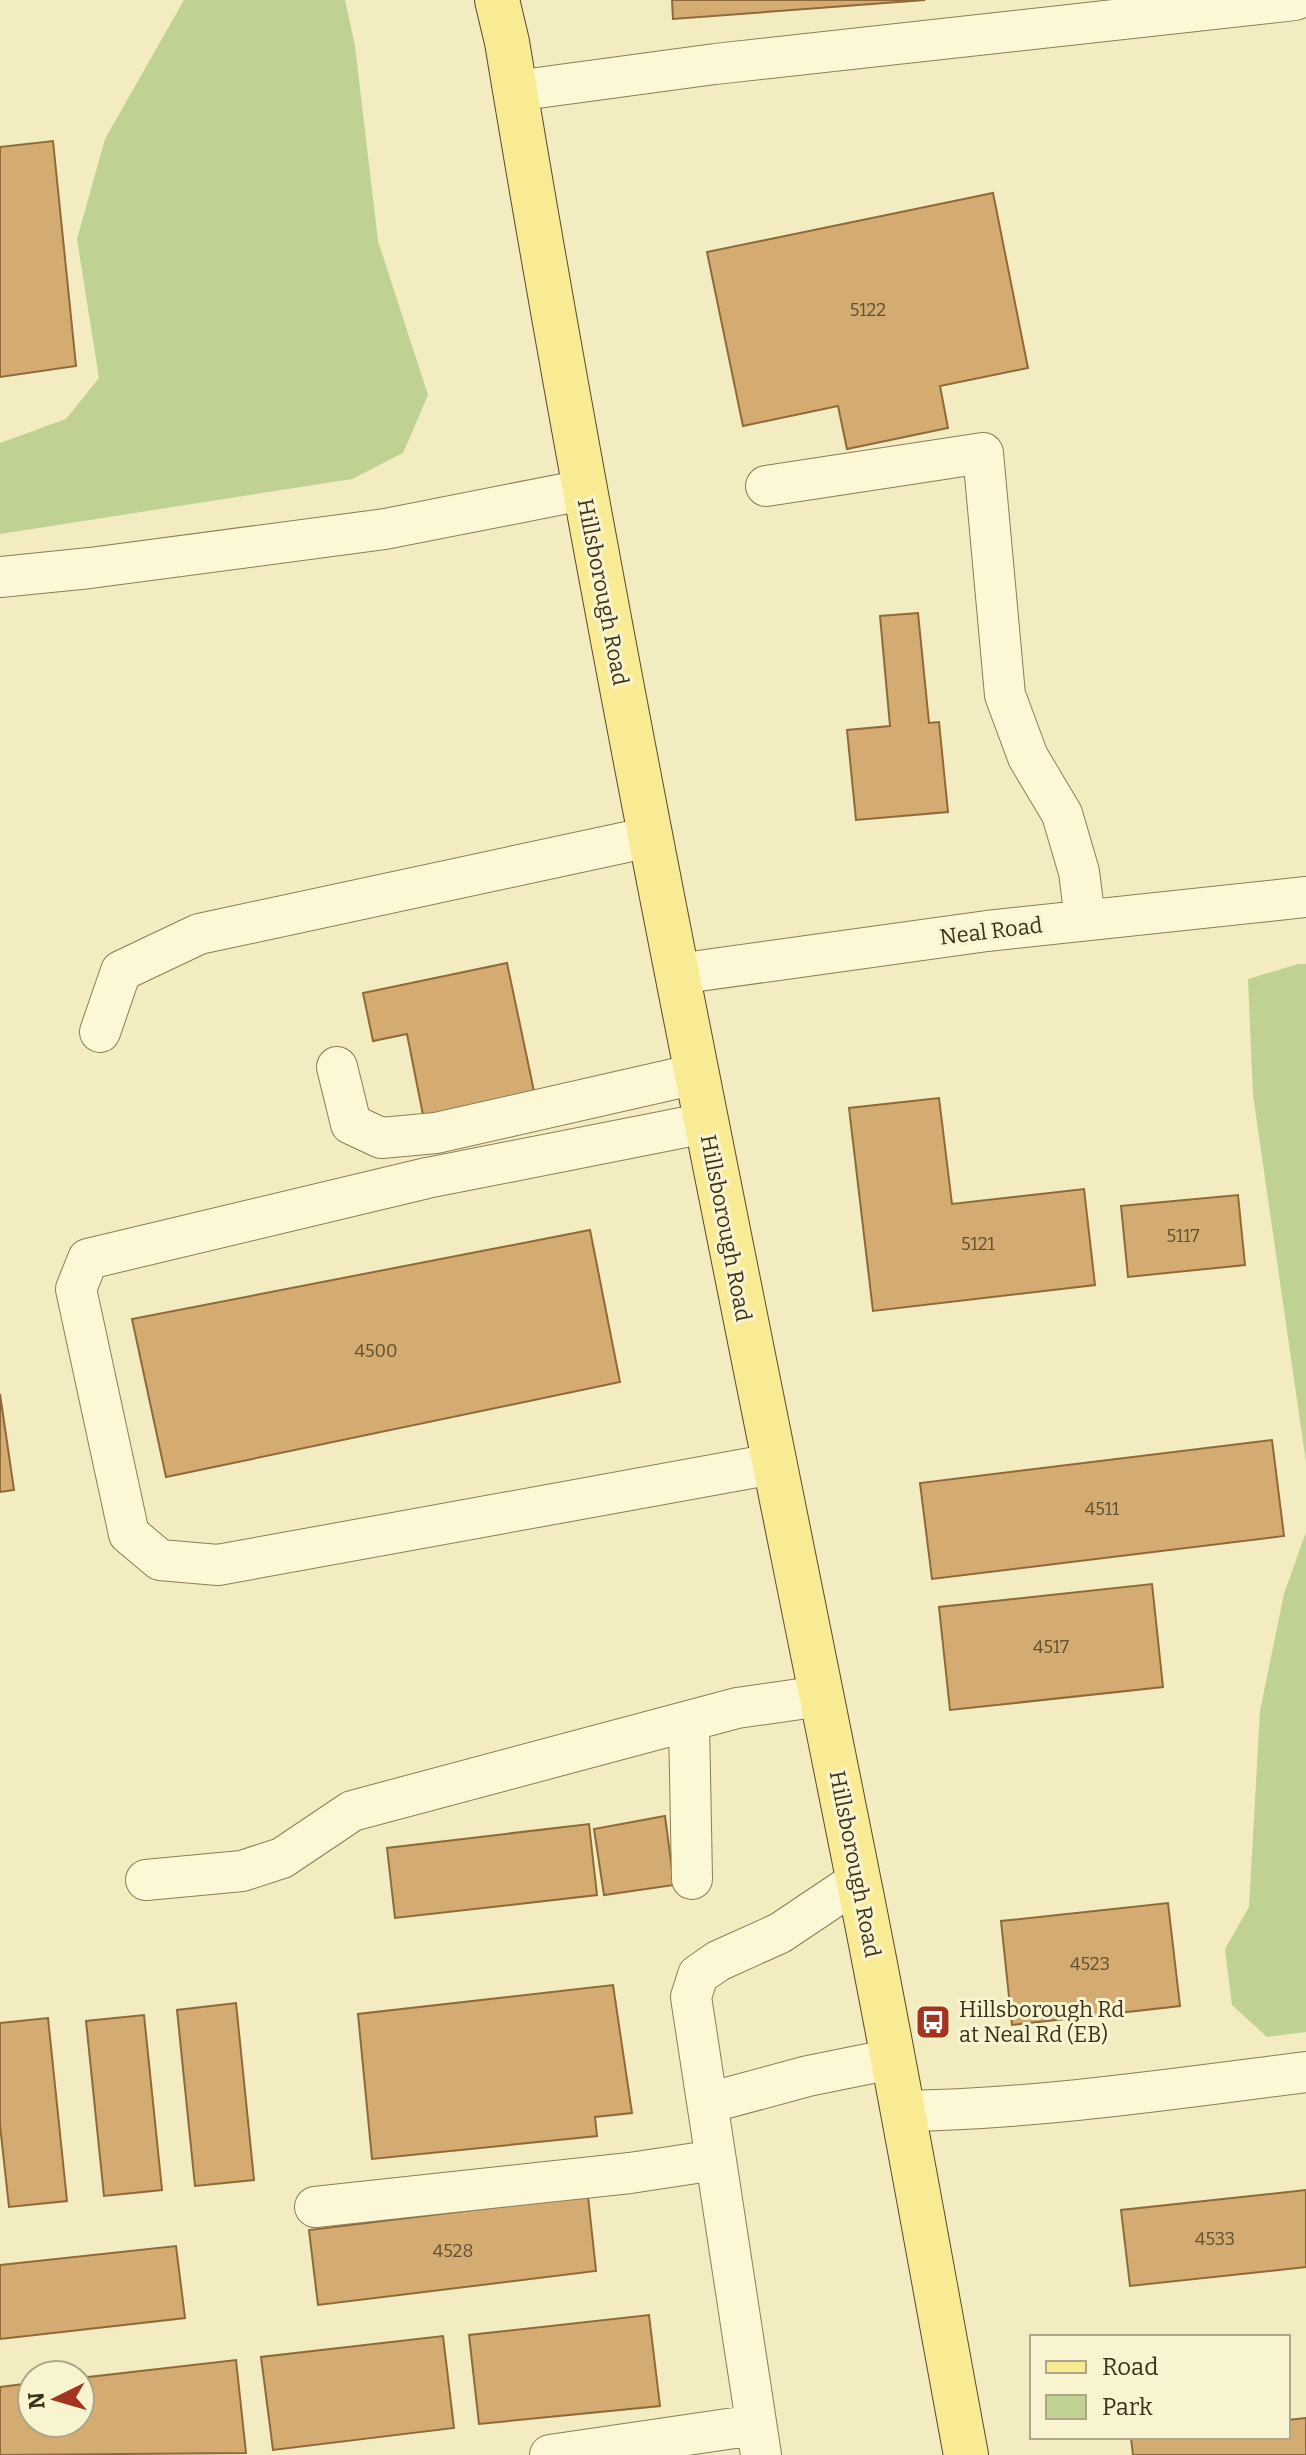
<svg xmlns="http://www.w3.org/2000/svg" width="1306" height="2455" viewBox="0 0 1306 2455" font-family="Bitter,serif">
<rect width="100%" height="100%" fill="#f2ecc0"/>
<path fill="#bfd193" d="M184,0H345L355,46L378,241L428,395L403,453L352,479L0,534V443L66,419L99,378L77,239L105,139Z
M1298,964H1306V1462L1253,1095L1248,979Z
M1306,1532V2032L1267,2037L1232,2005L1225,1949L1249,1907L1260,1711L1284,1594Z"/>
<path fill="#d4ac72" stroke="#8f6a39" stroke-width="2" d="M672,0H925L673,19Z
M53,141L76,366L0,377V147Z
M993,193L1028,368L940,386L948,428L847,449L838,406L743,426L707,252Z
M918,613L929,723L939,722L948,812L856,820L847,730L890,726L880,616Z
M507,963L535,1096L424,1120L407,1034L373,1041L363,993Z
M939,1098L952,1204L1084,1189L1095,1285L873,1311L849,1108Z
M1238,1195L1245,1265L1128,1277L1121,1206Z
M590,1230L620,1382L166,1477L132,1319Z
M0,1394L14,1490L0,1492Z
M1272,1440L1284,1536L932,1579L920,1483Z
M1152,1584L1163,1687L950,1710L939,1607Z
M665,1816L674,1885L604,1895L594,1829Z
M589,1824L597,1895L395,1918L387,1848Z
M1168,1903L1180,2006L1012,2025L1001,1921Z
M613,1985L632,2113L595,2117L597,2136L372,2159L358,2014Z
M236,2003L254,2180L195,2186L177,2010Z
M144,2015L162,2190L104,2196L86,2021Z
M48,2018L67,2201L9,2207L0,2125V2023Z
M1306,2190V2267L1130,2286L1121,2210Z
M588,2196L596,2271L318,2305L309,2230Z
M176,2246L185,2318L0,2339V2265Z
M649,2315L660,2406L479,2424L469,2335Z
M443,2336L454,2428L273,2450L261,2357Z
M236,2360L246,2453L0,2455V2387L32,2383V2423H80V2378Z
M1306,2418V2455H1133L1131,2438L1288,2437V2420Z"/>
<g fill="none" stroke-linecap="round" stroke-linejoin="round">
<defs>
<path id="minor" d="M515,91L715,64L1295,0
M766,486L983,453L1005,695L1028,757L1062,814L1079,872L1085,919
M0,577L90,568L385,529L583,490
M677,974L987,931L1306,897
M100,1032L121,971L199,934L650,837
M337,1067L351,1124L381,1138L436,1133L696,1074
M706,1123L427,1178L88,1259L76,1289L129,1534L160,1560L218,1565L773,1464
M689,1722L692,1879
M146,1880L242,1871L282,1858L352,1811L737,1708L821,1696
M708,2103L808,2076L892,2059
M902,2111C1037,2109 1172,2089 1306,2072
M315,2207L630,2173L716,2160
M550,2455L755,2425
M761,2455L691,1997L698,1975L718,1961L780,1933L859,1880"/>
<path id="major" d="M497,0L507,42C608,655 735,1263 857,1873C896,2066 930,2261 966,2455"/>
</defs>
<use href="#minor" stroke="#8d7d56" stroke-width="42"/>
<use href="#major" stroke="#5b492b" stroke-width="46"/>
<use href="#minor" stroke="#fcf7d4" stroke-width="40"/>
<use href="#major" stroke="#f9eb94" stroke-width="44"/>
</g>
<defs>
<symbol id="bus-square" viewBox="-11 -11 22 22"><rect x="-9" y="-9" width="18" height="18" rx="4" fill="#a33520" stroke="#f9f4d0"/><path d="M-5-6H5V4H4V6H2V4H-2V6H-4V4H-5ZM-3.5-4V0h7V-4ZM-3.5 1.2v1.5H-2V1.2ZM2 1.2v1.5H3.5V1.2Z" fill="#fff"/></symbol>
</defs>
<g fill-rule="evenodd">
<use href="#bus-square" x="913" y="2002" width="40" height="40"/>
</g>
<g text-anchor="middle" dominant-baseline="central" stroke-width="6" stroke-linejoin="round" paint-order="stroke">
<g font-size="18" fill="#615032">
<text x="868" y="310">5122</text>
<text x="1183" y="1236">5117</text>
<text x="978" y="1244">5121</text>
<text x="376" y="1351">4500</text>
<text x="1102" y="1509">4511</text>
<text x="1051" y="1647">4517</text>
<text x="1090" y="1964">4523</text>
<text x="1215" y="2239">4533</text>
<text x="453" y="2251">4528</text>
</g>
<g font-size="22" fill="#3b311c" stroke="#f9f4d0">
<text transform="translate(603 592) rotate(79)">Hillsborough Road</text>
<text transform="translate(991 931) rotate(-7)">Neal Road</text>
<text transform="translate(726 1228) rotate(79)">Hillsborough Road</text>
<text transform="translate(855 1864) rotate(79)">Hillsborough Road</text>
</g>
<g font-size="22" fill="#3b311c" stroke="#f9f4d0" text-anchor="start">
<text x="959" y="2009">Hillsborough Rd<tspan x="959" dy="25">at Neal Rd (EB)</tspan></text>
</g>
</g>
<rect x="1030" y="2335" width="260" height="104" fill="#f9f4d0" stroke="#ada688" stroke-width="2"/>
<rect x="1046" y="2361" width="40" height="12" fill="#f9eb94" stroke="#ada688" stroke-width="2"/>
<text x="1102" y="2375" font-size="24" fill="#3b311c">Road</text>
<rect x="1046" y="2395" width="40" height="24" fill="#bfd193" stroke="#ada688" stroke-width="2"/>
<text x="1102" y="2415" font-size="24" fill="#3b311c">Park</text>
<g transform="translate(56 2399) rotate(265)"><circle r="38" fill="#f9f4d0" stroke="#ada688" stroke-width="2"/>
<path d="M0-6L14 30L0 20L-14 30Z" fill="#a33520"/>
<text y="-12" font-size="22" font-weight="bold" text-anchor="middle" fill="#3b311c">N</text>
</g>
</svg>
